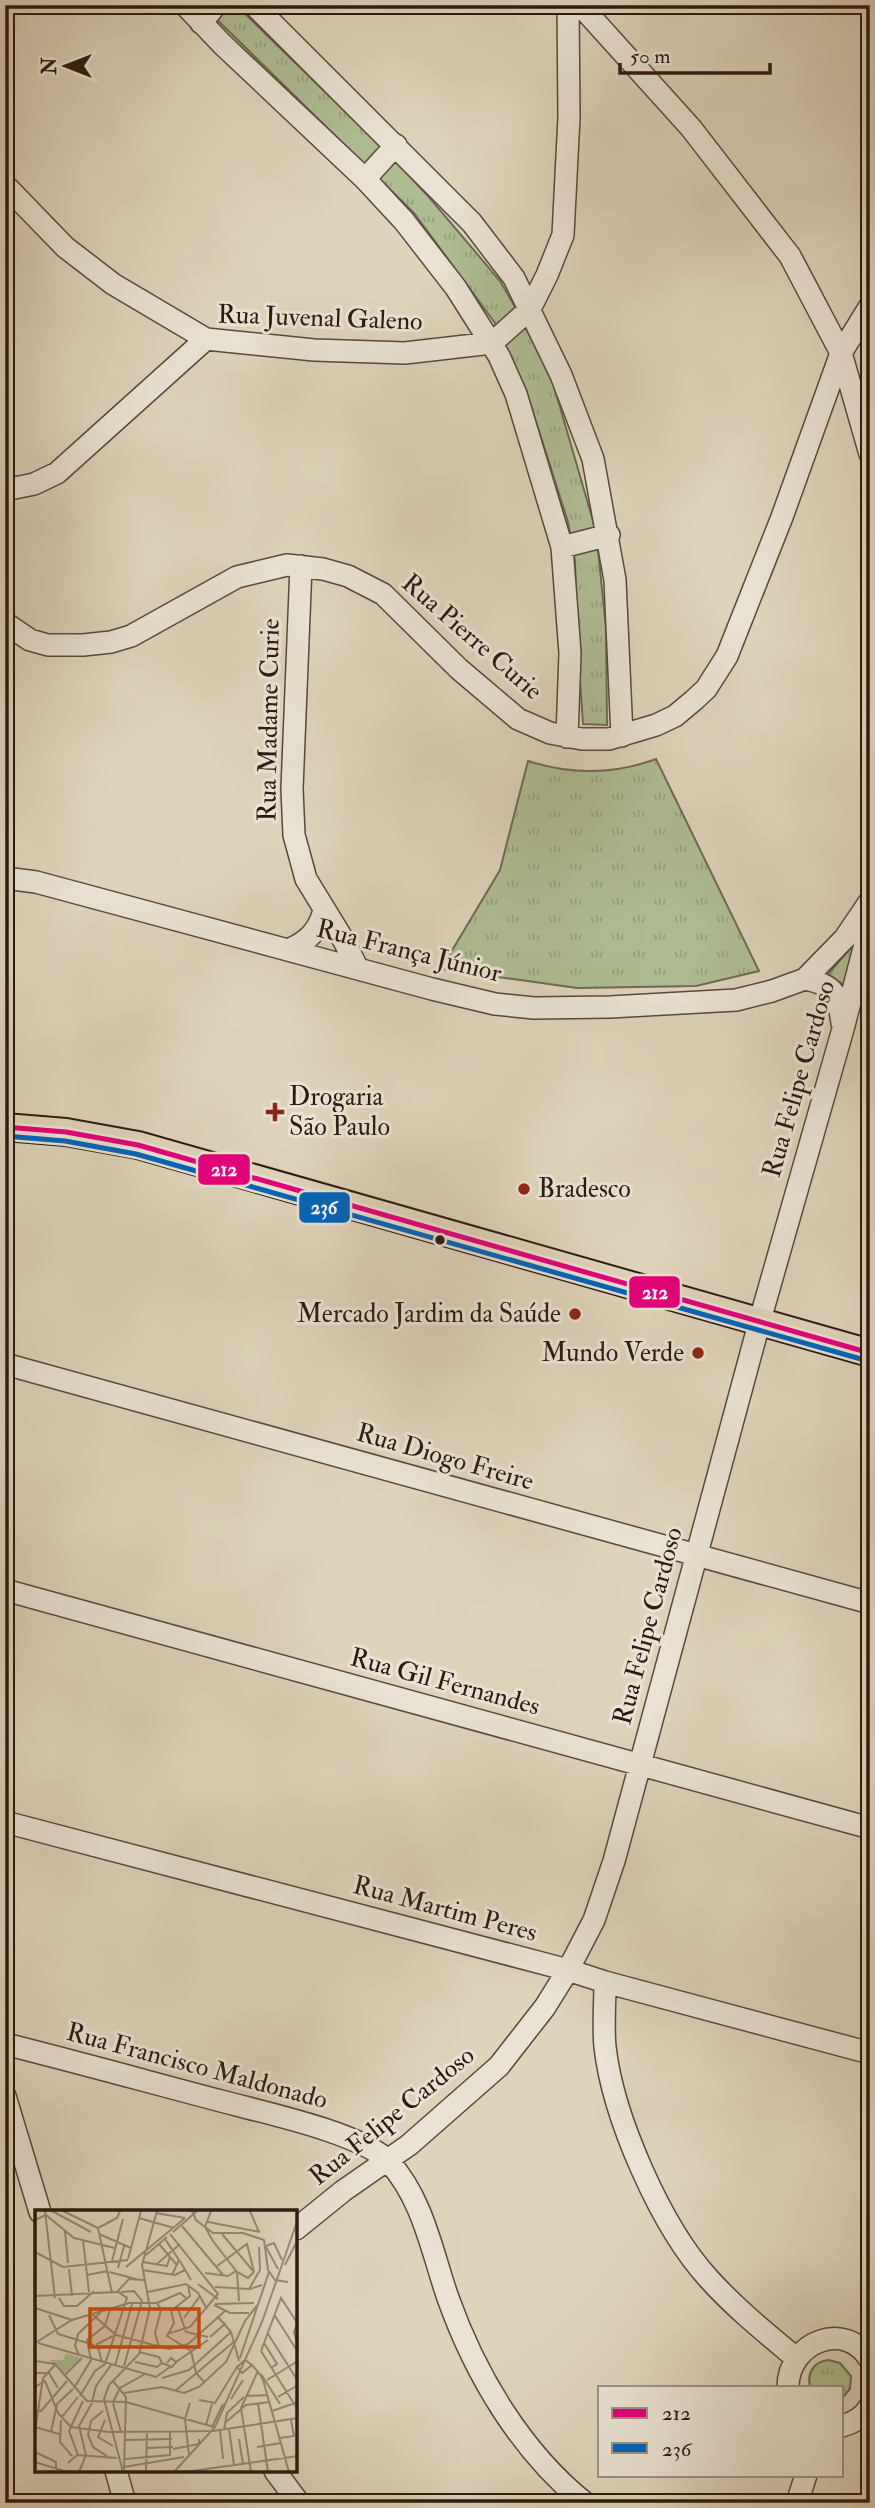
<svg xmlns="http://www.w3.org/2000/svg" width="875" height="2508" viewBox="0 0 875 2508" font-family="'IM FELL Double Pica',serif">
<defs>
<pattern id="grass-tufts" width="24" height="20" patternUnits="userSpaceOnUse" patternTransform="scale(1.75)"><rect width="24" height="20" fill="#afbd92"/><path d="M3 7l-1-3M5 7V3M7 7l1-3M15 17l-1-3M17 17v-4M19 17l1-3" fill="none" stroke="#97a27d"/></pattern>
</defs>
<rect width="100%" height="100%" fill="#dfd4bb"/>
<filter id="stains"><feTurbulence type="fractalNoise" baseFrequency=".00286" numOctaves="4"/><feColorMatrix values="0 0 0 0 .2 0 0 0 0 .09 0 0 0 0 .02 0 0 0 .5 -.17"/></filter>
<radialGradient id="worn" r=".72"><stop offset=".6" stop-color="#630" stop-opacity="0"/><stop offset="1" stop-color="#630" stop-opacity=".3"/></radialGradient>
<path fill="url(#grass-tufts)" stroke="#6e6b52" stroke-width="2" d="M202,5H236L385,150L428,196L500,281L518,312L553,383L596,531L606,628L607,725L583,724L578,651L575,561L568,522L526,390L495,323L414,213Z
M656,759L759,971L696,986L577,988L441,969L500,870L528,761C572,775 613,775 656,759Z
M855,943L844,985L828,974Z
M828,2360L840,2363L851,2376L850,2389L842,2398V2387H810C807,2373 813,2362 828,2360Z"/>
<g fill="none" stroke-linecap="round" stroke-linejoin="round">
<defs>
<path id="minor" d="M185,5L222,44L365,179L404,221L456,288L499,356L516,394L562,547L570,653L567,737
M254,5L472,223L514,278L561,375L593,459L615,580L622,736
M580,5L691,128L790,256L841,353L870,454
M201,23L216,5
M365,179L396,145
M5,185L65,247L113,284L206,339
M5,490L34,484L57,473L206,339L314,350L405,353L492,343L530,309L547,275L563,235L569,117L568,5
M562,547L609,535
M301,566L292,789L294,835L306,879L344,941L357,967
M5,623L30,640L48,645H83L111,642L131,636L237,577L287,565L323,569L348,576L383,594L459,669L518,719L550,733L582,739H609L656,725L675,716L693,701L706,689L727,656L782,517L841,353L870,306
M5,878L36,882L432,989L495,1004L534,1008L610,1007L736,1000L772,991L805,979L845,938L870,901
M288,950C307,942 319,931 324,910
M805,979C835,985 838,994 842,1023
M5,1364L870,1603
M5,1590L870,1828
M5,1822L568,1970L605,1982L870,2053
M605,1982C605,2004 603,2026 605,2047C613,2117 661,2227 709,2279C735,2308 766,2333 796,2358
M5,2044C77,2062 149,2082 221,2101C261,2112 363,2133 389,2162C423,2199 432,2252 448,2298C475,2374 521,2452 585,2503
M5,2096L40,2212
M296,2229L343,2191L409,2145L499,2066L545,2007L568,1970L594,1920L614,1861L760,1320L843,1029L870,925
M788,2387C788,2342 846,2319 870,2360
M842,2426C853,2423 864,2417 870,2406
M116,2471L125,2503
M275,2471L299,2503
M797,2503L806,2475"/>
<path id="major" d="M5,1127L66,1132L138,1145L870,1353"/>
</defs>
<use href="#minor" stroke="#5a483c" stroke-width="24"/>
<use href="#major" stroke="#2d1911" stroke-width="30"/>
<use href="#minor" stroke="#eae3d3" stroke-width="21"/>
<use href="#major" stroke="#dfd4bb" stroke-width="26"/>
<defs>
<path id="bus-1" d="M5,1127L66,1132L138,1145L870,1353"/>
<path id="bus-2" d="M5,1136L65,1141L136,1154L868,1361"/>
</defs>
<use href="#bus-1" stroke="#eae3d3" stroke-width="10"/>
<use href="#bus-2" stroke="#eae3d3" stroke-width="10"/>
<use href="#bus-1" stroke="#e5007d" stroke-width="5"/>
<use href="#bus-2" stroke="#0065bd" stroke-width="5"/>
</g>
<g fill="#8f2418" stroke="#eae3d3" stroke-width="2.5">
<path d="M271.5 1101.5h7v7h7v7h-7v7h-7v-7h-7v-7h7z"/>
<circle cx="524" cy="1189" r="7"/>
<circle cx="575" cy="1314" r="7"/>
<circle cx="698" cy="1353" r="7"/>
</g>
<circle fill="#2d1911" stroke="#eae3d3" stroke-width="2.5" cx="440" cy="1240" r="6"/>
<g text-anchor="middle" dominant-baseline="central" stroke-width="6" stroke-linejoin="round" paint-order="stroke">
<g font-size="26" fill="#2d1911" stroke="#eae3d3">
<text transform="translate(320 318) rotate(2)">Rua Juvenal Galeno</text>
<text transform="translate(472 637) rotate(41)">Rua Pierre Curie</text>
<text transform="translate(269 720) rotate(-89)">Rua Madame Curie</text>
<text transform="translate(409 951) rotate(14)">Rua França Júnior</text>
<text transform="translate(799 1079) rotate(-74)">Rua Felipe Cardoso</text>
<text transform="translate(445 1457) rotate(16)">Rua Diogo Freire</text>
<text transform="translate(648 1626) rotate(-75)">Rua Felipe Cardoso</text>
<text transform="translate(445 1682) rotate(15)">Rua Gil Fernandes</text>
<text transform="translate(445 1909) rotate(15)">Rua Martim Peres</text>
<text transform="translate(197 2066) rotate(15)">Rua Francisco Maldonado</text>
<text transform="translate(392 2116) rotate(-39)">Rua Felipe Cardoso</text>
</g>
<g font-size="26" fill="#2d1911" stroke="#eae3d3" text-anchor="start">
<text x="289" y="1097">Drogaria<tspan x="289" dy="30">São Paulo</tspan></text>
<text x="538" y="1189">Bradesco</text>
<text x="561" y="1314" text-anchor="end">Mercado Jardim da Saúde</text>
<text x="684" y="1353" text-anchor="end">Mundo Verde</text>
</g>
</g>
<g transform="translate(35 2210)">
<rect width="262" height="262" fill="#dfd4bb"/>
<path d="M31,143L46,148L30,163L14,150H28Z" fill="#afbd92"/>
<path fill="none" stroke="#988977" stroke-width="2" d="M10,1L20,88M17,1L56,22M28,1L63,18M157,1L161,10L178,23H208L229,30L233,60L240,70L253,72M176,1L170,17L178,31L202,62L213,68L219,62M215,1L224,22M121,3L150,8M104,8L139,18M0,10L11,5L39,28L80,38M173,12L225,22M147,16L188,65M63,18L77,83M63,18L82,8L85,1M30,21L33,53M138,22L162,1M64,24L96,38M187,24L219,62M130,29L144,50L137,65M48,30L54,82M124,34L142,55M231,36L239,33L247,50M231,37L243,59M0,42L28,57L93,50M111,45L132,27M93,49L106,1M77,51L88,9M145,51L156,70M108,52L132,56L135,47M122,54L145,34M250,55L261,33M182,56L212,34L219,62M91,57L150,8M83,58L89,36M34,59L37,86M107,60L140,65L150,60M74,62L101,69M202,62L204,91M170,63L193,66L201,61M52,65L73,61M163,74L183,89M153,75L155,86L136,101L139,113L132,126L156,141L161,163L170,173M180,77L215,79L227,75M214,79L225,60L224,37M86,82L99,81L107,91L89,156M113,82L151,74L163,83L172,99M0,86L82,82L94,69L109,70M24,88L29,96H42L59,81M122,93L126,100L120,123L124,137M180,94L219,93M179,95L195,103H214M142,96L151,122L173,127M0,98L37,110M14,105L23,124L59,135M58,105L81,125L134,139L153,134L190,101M240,106L263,142M183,107L196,122L204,151M149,108L165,86M263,112L259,122L263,137M132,124L155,117L183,84L135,24M233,124L263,171M175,127L191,113M0,133L37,110L94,93H122L145,83L152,89M3,133L121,167L135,157M229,133L242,154L236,158M226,141L246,88L263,114M226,141L263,200M104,142L124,147L127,153M44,145L40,136L43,124L66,102M205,148L234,62M0,151L20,154L52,191L91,192L179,217M67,152L62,134L78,126M100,152L122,157L127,153L137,157L141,152L136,148L132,153M141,152L173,130M217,155L207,163L202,157L210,150L217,155L224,163L228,170L254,262M80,156L97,94M0,163H14L23,178M226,164L245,194M30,165L47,148M127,168L154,160L196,122M232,170L263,151M78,171L91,187L89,260M0,177L10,171L23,203L36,217L74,222M39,178L56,150L52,130L70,116L75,99M140,181L200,131M89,183L127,177L149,183L164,177L191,152L210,111L224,93M45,186L60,161L70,154L92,88L82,81M211,186L233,185M243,187L263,175M196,189L208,170M164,190L180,193L202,157M57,192L61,176L76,155M78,192L85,178L110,164M78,193L86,222M223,193L233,262M0,201H6L32,171M68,201L56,211L53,225L58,237L72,246M237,201L263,192M27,207L43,187M26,210L25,232L37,246M70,210L63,227L78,236M191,212L211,195L235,192M171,215L177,194M0,217L24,224M177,217L188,194M194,219L199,255M185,220L188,249M189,220L192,203L209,187M0,221L8,168L20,155M16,222L22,194L38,179M74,222L178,221L263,208M245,228L259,226L256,210M204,229L208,254M90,230L137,229M222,237L246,233M112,238L138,237M138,239L164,234V229M0,242L21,252V259M43,245L34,221L48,191M154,245L150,209L155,193M90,249L135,245V221M0,252L32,262M33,253L42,245L82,248M89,257L149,247M44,262L51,245L44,216L57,193M88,262L69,189L74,175L104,144L115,98L107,55L122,1M111,262L112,221M139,262L180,217L227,112L263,9M150,262L263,246M216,262L206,198L223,161"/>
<path fill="#cc4f0d" fill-opacity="0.15" stroke="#cc4f0d" stroke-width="3.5" d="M55,99H164V137H55Z"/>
<rect width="262" height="262" fill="none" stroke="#2d1911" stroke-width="3.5"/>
</g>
<g stroke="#eae3d3" stroke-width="2.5">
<rect x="197" y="1153" width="54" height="33" rx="7" fill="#e5007d"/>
<rect x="298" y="1191" width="53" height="33" rx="7" fill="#0065bd"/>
<rect x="628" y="1275" width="53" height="34" rx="7" fill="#e5007d"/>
</g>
<g font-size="19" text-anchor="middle" font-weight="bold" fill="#fff">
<text x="224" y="1176">212</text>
<text x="324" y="1214">236</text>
<text x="655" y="1299">212</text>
</g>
<rect width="875" height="2508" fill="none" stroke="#dfd4bb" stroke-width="28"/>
<rect x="7" y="7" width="861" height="2494" fill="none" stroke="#2d1911" stroke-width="3.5"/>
<rect x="14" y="14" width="847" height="2480" fill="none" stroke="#2d1911" stroke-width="2"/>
<rect x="598" y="2386" width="245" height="91" fill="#eae3d3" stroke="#9e9285" stroke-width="2"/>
<rect x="612" y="2408" width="35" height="10" fill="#e5007d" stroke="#9e9285" stroke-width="2"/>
<text x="662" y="2420" font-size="21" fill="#2d1911">212</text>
<rect x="612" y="2443" width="35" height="10" fill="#0065bd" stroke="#9e9285" stroke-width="2"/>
<text x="662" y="2456" font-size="21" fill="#2d1911">236</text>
<g transform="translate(66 66) rotate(270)" stroke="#eae3d3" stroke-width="5" paint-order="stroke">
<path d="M0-5L12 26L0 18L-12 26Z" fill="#2d1911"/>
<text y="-10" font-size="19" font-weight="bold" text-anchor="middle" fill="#2d1911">N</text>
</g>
<path d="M620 63v10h150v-10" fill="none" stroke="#2d1911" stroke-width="3.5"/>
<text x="630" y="63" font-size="21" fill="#2d1911" stroke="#eae3d3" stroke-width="5" paint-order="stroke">50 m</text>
<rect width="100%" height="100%" filter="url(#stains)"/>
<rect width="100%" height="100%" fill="url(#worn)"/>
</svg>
